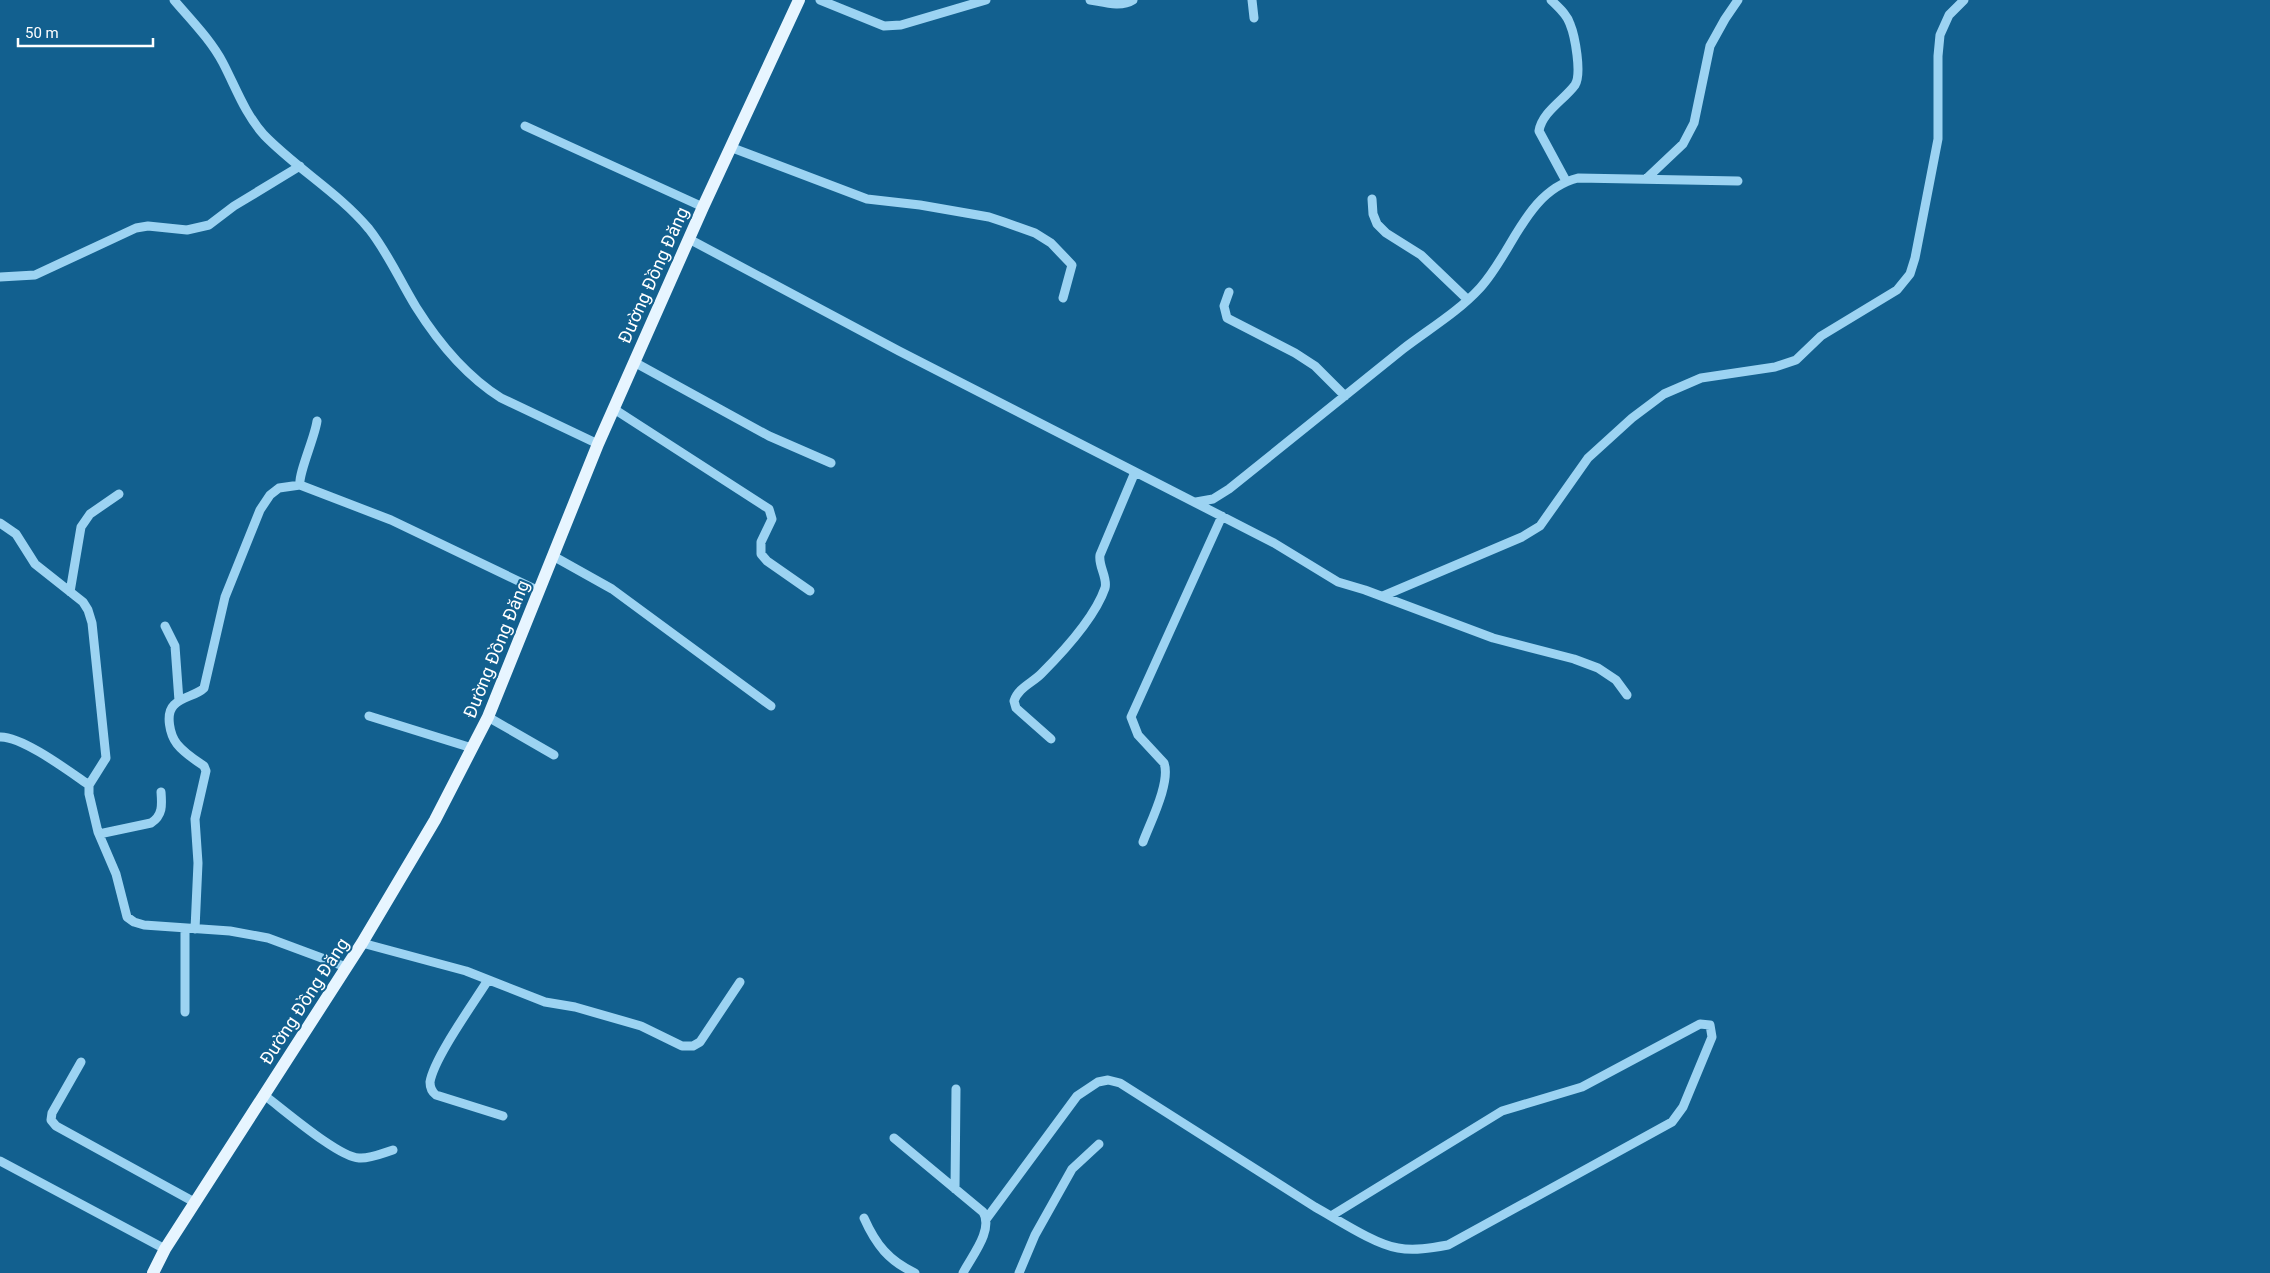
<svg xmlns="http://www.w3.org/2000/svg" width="2270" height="1273" viewBox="0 0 2270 1273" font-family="Roboto,sans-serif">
<rect width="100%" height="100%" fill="#12608f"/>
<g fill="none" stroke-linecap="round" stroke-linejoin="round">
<path stroke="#9cd3f2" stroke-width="9" d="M174,0C191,20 211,40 223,63C236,88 245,114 264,135C297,169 339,193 369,229C388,253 400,281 416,307C438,342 466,376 501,398L598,444
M820,0L884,26L901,25L986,0
M1090,0C1103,2 1121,8 1133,0
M1252,0L1254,18
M1551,0C1558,7 1567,14 1570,24C1575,36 1582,74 1575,85C1564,100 1542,112 1539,131L1566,181
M525,126L703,207
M730,147L867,199L920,205L989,217L1004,222L1035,233L1051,243L1072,265L1063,298
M1646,179L1683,144L1694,123L1710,46L1725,19L1738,0
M1372,199L1373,214L1377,224L1386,233L1421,255L1468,300
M689,239L899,351L1274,543L1338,582L1365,590L1493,638L1574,659L1598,668L1616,680L1627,695
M0,277L35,275L136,228L148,226L187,230L209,225L234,206L300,166
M1229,292L1224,306L1227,318L1295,353L1315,366L1345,396
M634,362L769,436L831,463
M614,409L769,509L772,519L761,542V554L767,561L810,591
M317,421C315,437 298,474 300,485L391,520L539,591
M1196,502L1213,499L1229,489C1287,442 1345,396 1403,349C1429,329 1458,312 1480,288C1513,252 1526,191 1578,178L1738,181
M0,523L16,534L35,564L83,602L88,610L92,623L106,758L89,785V794L98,832L116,874L127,917L134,922L144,925L230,931L268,938L346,967
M553,556L612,589L771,706
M70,592L81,527L90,514L119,494
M1383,596L1522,537L1540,526L1588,458L1632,418L1664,394L1701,378L1775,367L1796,360L1821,336L1897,290L1910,274L1915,258L1938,139V56L1940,35L1949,15L1964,0
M165,626L175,646L179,701
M369,716L472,748
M488,717L554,755
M0,737C22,736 70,772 89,785
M1051,739L1016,708L1014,701C1018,688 1032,683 1041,674C1062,653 1095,617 1105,588C1108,578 1098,566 1100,555L1135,472
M99,834L151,823C163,815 162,805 161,792
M1143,842C1150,823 1171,782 1164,763L1138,735L1131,717L1222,516
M195,929L198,863L195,819L206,771L204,766C195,760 184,753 177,744C170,735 165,714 174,705C183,696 196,696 204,688L225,597L260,510L270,495L279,488L300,485
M362,943L466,971L545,1002L575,1007L641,1026L682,1046H693L700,1042L740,982
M488,980C473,1004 434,1058 430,1082C430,1088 432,1092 436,1095L503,1116
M185,1012V929
M81,1062L52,1113L51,1120L56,1126L196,1203
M264,1095C283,1109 338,1157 359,1158C370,1159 383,1153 393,1150
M894,1138L983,1212C994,1230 971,1257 963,1273
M0,1161L165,1249
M955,1189L956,1089
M864,1218C876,1245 889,1261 915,1273
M987,1218L1077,1096L1098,1082L1108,1080L1120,1083L1315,1207C1337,1219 1374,1244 1398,1248C1414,1251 1431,1248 1448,1245L1672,1122L1683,1107L1712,1037L1710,1025L1700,1024L1582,1087L1502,1111L1331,1216
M1019,1273L1035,1235L1072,1169L1099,1144"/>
<path stroke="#e7f5ff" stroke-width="12" d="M153,1273L165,1249L362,943L435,820L488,717L598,444L703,207L799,0"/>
</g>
<g text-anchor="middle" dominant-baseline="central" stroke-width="4" stroke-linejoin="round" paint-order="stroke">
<g font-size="18" fill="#fff" stroke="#12608f">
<text transform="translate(653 275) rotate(-66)">Đường Đồng Đăng</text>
<text transform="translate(496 649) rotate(-68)">Đường Đồng Đăng</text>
<text transform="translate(304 1001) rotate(-57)">Đường Đồng Đăng</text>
</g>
</g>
<path d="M18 38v8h135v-8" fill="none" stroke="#ffffff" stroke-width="2.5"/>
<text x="25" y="38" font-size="15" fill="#ffffff" stroke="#12608f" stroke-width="4" paint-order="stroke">50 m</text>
</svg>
